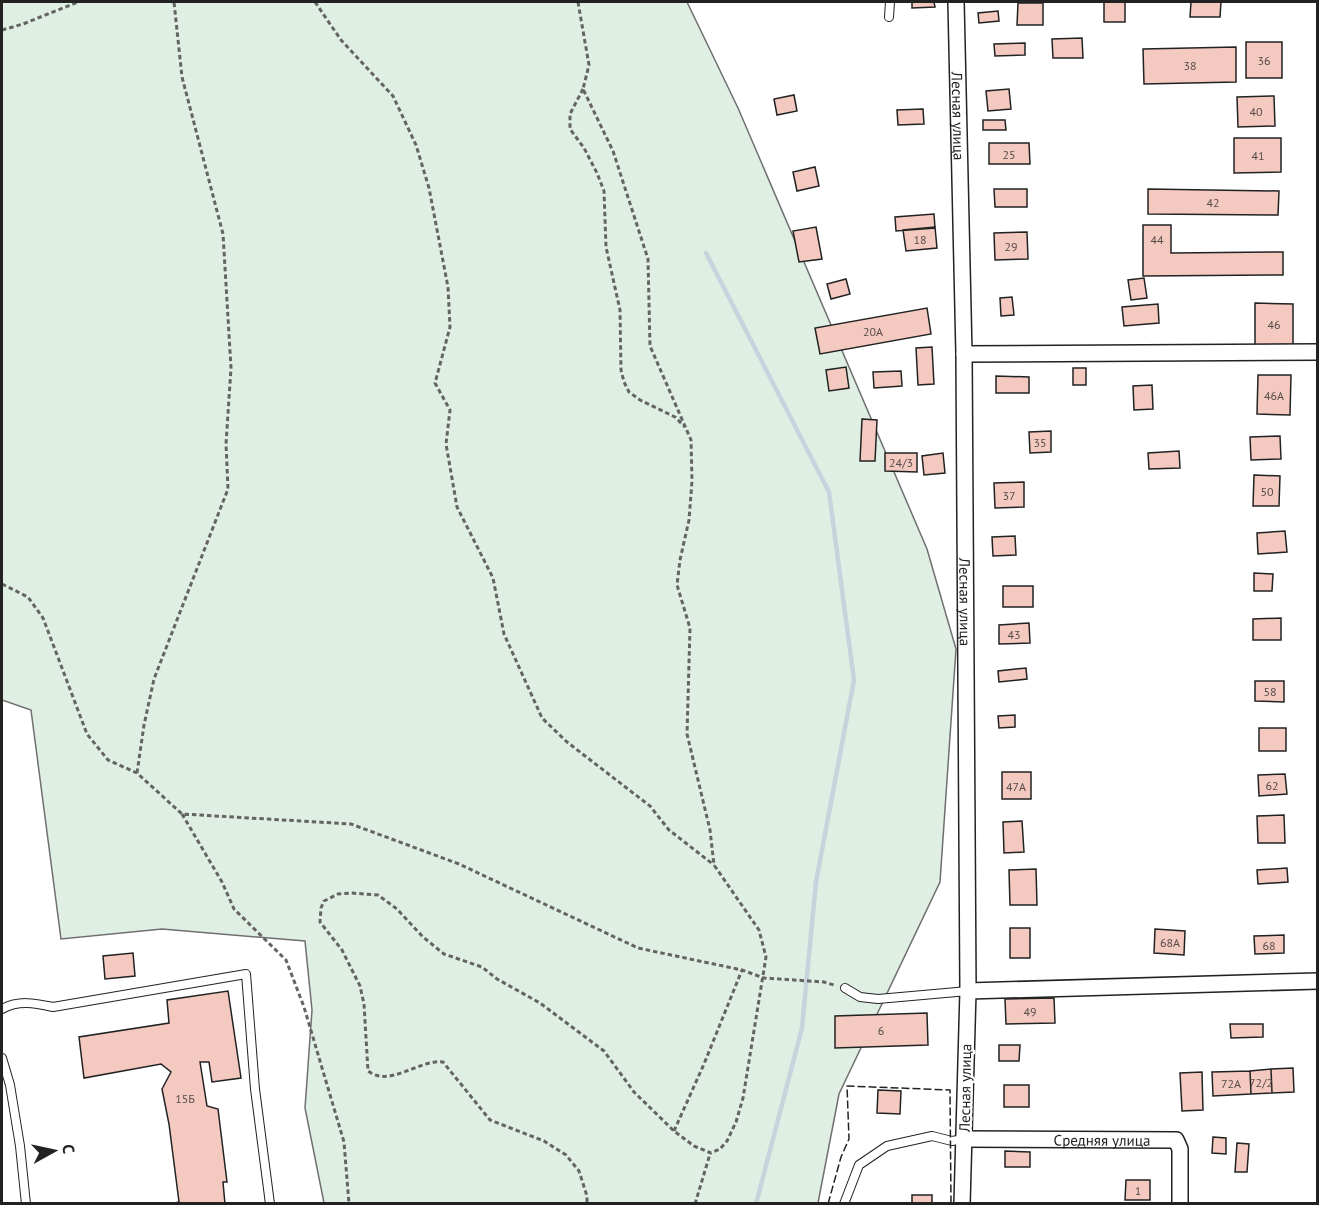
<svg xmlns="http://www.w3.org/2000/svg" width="1319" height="1205" viewBox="0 0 1319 1205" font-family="'PT Sans',sans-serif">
<rect width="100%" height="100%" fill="#fff"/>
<path fill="#e0efe3" stroke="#6f6f6f" stroke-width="1.5" d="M2,2H687L738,108L927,549L956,649L940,882L839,1094L818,1203H324L305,1108L312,1010L305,941L162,929L61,939L31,710L2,700Z"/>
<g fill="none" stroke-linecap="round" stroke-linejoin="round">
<path stroke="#c7d3dd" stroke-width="4.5" d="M706,253L829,492L854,680L816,882L802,1028L756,1204"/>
</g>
<path fill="#f3c9c0" stroke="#222" stroke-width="1.5" d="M912,2H934L935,7L912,8Z
M1104,2H1125V22H1104Z
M1191,2H1221L1220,17H1190Z
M1018,3H1043V25H1017Z
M998,11L999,21L979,23L978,13Z
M1082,38L1083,58H1053L1052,39Z
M1246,42H1282V78H1246Z
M1025,43V55L995,56L994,44Z
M1236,47V82L1144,84L1143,49Z
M1009,89L1011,109L988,111L986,91Z
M794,95L797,111L777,115L774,99Z
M1274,96L1275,126L1238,127L1237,97Z
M923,109L924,124L898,125L897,110Z
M983,120H1005L1006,130H983Z
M1234,138H1281V172L1234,173Z
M989,143H1029L1030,164H989Z
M815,167L819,186L797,191L793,172Z
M994,189H1027V207H995Z
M1148,189L1279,191L1278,215L1148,214Z
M934,214L935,228L896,231L895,217Z
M1143,225H1171V253L1283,252V275L1143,276Z
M816,227L822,259L799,262L793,231Z
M935,227L937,248L906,251L903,230Z
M1027,232L1028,259L995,260L994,233Z
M1144,278L1147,298L1131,300L1128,280Z
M846,279L850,294L831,299L827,284Z
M1012,297L1014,315L1001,316L1000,298Z
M1255,303L1293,304V345H1255Z
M1158,304L1159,323L1124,326L1122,307Z
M927,308L931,334L820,354L815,328Z
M932,347L934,384L918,385L916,348Z
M846,367L849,388L829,391L826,370Z
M1073,368H1086V385H1073Z
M901,371L902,386L874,388L873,372Z
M1258,375H1291L1290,415L1257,414Z
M996,376L1029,377V393H996Z
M1152,385L1153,409L1134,410L1133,386Z
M862,419L877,420L875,461H860Z
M1051,431V452L1030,453L1029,432Z
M1280,436L1281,459L1251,460L1250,437Z
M1179,451L1180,468L1149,469L1148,453Z
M885,453H917V472L885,471Z
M943,453L945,473L924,475L922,456Z
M1254,475L1280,476L1279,506H1253Z
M1024,482V507L995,508L994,483Z
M1285,531L1287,552L1258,554L1257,533Z
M1015,536L1016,555L993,556L992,537Z
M1254,573L1273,574L1272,591H1254Z
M1003,586H1033V607H1003Z
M1281,618V640H1253V619Z
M1029,623L1030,643L999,644V625Z
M1026,668L1027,679L999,682L998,671Z
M1255,681H1284V702L1255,701Z
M1015,715V727L999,728L998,716Z
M1259,728H1286V751H1259Z
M1002,772H1031V799H1002Z
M1285,774L1287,794L1259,796L1258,775Z
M1284,815L1285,843H1258L1257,816Z
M1022,821L1024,852L1004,853L1003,822Z
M1287,868L1288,882L1258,884L1257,870Z
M1036,869L1037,905H1010L1009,870Z
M1010,928H1030V958H1010Z
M1155,929L1185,931L1184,955L1154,953Z
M1284,935V953L1255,954L1254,936Z
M133,953L135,976L105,979L103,956Z
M228,991L241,1078L212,1082L209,1062H200L207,1106L218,1109L227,1182H223L225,1204H170L179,1202L169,1124L162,1089L171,1072L161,1064L84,1078L79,1037L169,1023L167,1000Z
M1054,998L1055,1023L1006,1024L1005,999Z
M927,1013L928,1045L835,1048V1016Z
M1230,1024H1263V1037L1231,1038Z
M999,1045H1020L1019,1061H999Z
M1293,1068L1294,1092L1272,1093L1271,1069Z
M1271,1069L1272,1093L1251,1094L1250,1071Z
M1250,1071L1251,1094L1213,1096L1212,1072Z
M1202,1072L1203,1110L1182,1111L1180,1073Z
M1004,1085H1029V1107H1004Z
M878,1090L901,1091L900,1114L877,1113Z
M1213,1137L1226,1138V1154L1212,1153Z
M1237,1143L1249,1144L1247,1172H1235Z
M1005,1151L1030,1152V1167H1005Z
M1126,1180H1150V1200H1125Z
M912,1195H932V1204H912Z"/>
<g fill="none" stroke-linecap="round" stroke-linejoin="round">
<defs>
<path id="service" d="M889,17L890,2
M845,988L860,997L878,999L968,991
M2,1009C19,1000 34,1003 53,1007L246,974L255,1089L270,1204
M2,1058L10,1085L20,1146L26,1204
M844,1204L859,1165L887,1146L932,1136L952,1141L964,1139"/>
<g id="minor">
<path id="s1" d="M956,2L964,354L968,991L962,1204"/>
<path d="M964,354L1318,352"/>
<path d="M968,991L1318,981"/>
<path id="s2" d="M964,1139L1176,1140L1180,1149V1204"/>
</g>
</defs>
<use href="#service" stroke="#222" stroke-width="10"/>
<use href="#minor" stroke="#222" stroke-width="18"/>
<path stroke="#646464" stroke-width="3" stroke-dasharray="4.5 3" stroke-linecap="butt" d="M315,2L341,40L393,96L416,145L429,188L448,287L450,327L435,383L450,410L446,444L457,507L493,578L504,634L542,718L567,742L650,806L669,830L714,865
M578,2L589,65L583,89L613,151L648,259L650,346L691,440L692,481L689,520L680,560L677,585L690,628L687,734L710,830L714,865L759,930L766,957L743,1098L736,1122L727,1141L720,1149L711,1153L694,1146L674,1131L634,1092L604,1051L540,1003L497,979L482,967L444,954L423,937L397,909L378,895L351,893L338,894L324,901L321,908L320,922L342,950L360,986L364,1004L368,1071C390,1088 419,1059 443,1062L490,1120L544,1141L566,1155L579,1171L587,1196V1204
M2,30L23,24L78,2
M583,89L570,114V129L584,148L597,173L604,191L606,247L620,310L621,370L624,382L629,392L640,400L675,417L685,427
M2,584L28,597L43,618L87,734L108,760L137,773L182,814L351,824L459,864L638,948L742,970L764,978L824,982L834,985
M137,773L144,725L154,679L228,489L226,444L231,368L223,234L182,77L174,2
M182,814L222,882L234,909L286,960L304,1007L344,1142L349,1204
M674,1131L704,1064L742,970
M695,1204L710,1154"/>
<use href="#service" stroke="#fff" stroke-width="8"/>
<use href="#minor" stroke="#fff" stroke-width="15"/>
<path stroke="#222" stroke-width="1.5" stroke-dasharray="8 3" stroke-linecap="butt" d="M828,1204L841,1157L849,1139L847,1086L950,1090L951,1204"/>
</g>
<g text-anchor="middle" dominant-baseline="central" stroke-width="4.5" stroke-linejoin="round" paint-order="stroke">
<g font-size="12" fill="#564c4a">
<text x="1264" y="60">36</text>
<text x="1190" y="65">38</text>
<text x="1256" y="111">40</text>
<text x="1009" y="154">25</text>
<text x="1258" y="155">41</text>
<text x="1213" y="202">42</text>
<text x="920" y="239">18</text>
<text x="1157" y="239">44</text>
<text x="1011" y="246">29</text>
<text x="1274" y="324">46</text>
<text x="873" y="331">20А</text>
<text x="1274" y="395">46А</text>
<text x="1040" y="442">35</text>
<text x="901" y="462">24/3</text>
<text x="1267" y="491">50</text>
<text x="1009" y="495">37</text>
<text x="1014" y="634">43</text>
<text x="1270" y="691">58</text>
<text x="1272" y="785">62</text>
<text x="1016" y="786">47А</text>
<text x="1170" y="942">68А</text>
<text x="1269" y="945">68</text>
<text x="1030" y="1011">49</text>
<text x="881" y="1030">6</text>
<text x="1261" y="1082">72/2</text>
<text x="1231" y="1083">72А</text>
<text x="185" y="1098">15Б</text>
<text x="1138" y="1190">1</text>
</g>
<g font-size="15" fill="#222" stroke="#fff">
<text stroke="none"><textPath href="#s1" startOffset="114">Лесная улица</textPath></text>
<text stroke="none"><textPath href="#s1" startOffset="600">Лесная улица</textPath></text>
<text transform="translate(965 1088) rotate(-89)">Лесная улица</text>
<text stroke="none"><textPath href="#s2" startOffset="138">Средняя улица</textPath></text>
</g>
</g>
<rect width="1319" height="1205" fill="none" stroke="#222222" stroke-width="6"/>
<g transform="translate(54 1151) rotate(82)" stroke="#ffffff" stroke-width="4.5" paint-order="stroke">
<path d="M0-4.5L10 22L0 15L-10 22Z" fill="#222222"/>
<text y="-9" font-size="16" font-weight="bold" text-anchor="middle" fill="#222222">С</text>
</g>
</svg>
